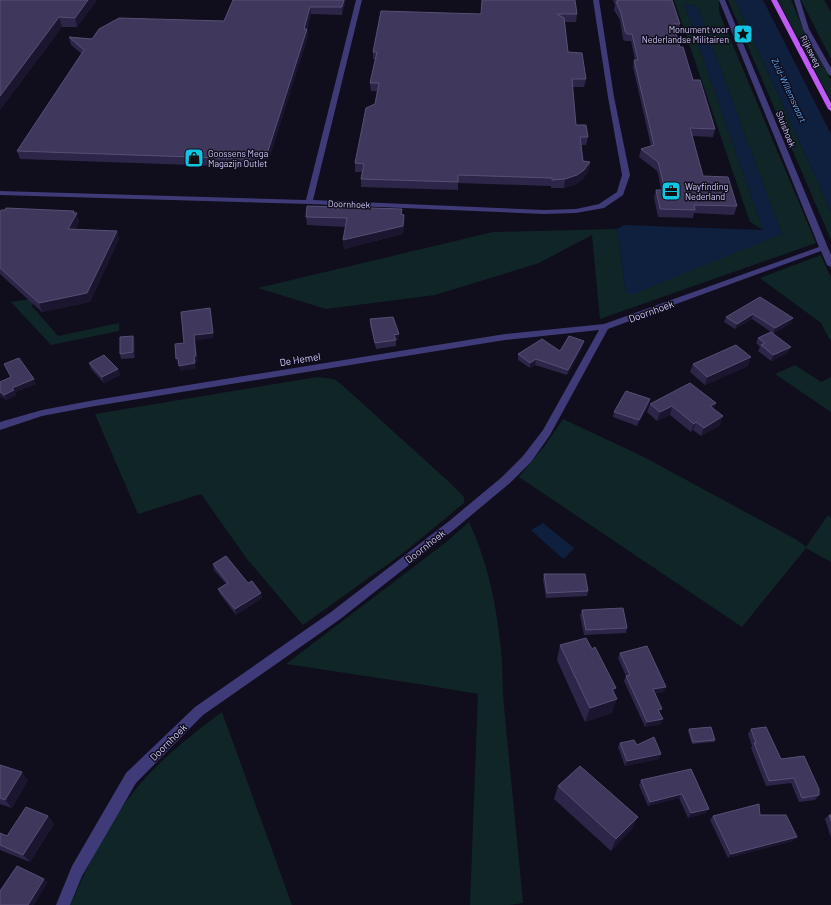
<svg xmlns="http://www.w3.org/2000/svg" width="831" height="905" viewBox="0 0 831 905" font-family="Barlow,sans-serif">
<rect width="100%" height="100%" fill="#100d1c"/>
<path fill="#102626" d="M674,0H719V12L816,243L600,319L592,235L539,263L435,295L326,309L258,288L493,232L617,229L626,294L782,234L697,6L684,4L763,230L750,222Z
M728,0H735L831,211V240Z
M778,0H791L802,26L831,81V101Z
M801,0H824L831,12V59Z
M821,255L831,278V342L821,323L760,278Z
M88,290V295L31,305L58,336L119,323V331L51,345L11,302Z
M795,365L821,382L831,377V412L775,374Z
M317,377L334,379L341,384L448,481L464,497V503L402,554L303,625L247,559L201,494L138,514L95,414Z
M563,419L642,456L797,540L806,547L828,515L831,518V562L806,548L742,627L519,477L546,444Z
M469,522C488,563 497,606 501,651C503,669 502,687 504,706C510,771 517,837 523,903L509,905H470L478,694L425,685L286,664L445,543Z
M222,712L292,905H70C88,866 105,827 132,794C157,761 189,737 222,712Z"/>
<path fill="#0f203e" d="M735,0H763L831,134V211Z
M684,4L697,6L782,234L634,294H626L617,229L624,225L763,230Z
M543,523L574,548L565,558H562L531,530Z"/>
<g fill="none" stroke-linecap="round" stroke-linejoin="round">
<path fill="#3f3b78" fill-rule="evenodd" d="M356,0H362L313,200L544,210L576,209L599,204L617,192L622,175L608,97L593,0H599L614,97L630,175L623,195L604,208L576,213L544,214L309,204L0,195V191L306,200Z
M719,0H725L831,255V267L827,265L821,251L608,329L550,435L531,462L510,483L456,528L339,620L203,715L136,783L82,876L70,905H56L72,866L126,773L195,707L331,612L448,522L502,477L523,456L543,430L599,330L505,340L95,406L42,416L0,430V422L42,410L95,400L505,334L604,324L819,247Z
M794,0H800L809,29L831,68V76L828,74L803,29Z"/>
<path fill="#c05af4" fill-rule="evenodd" d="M771,0H777L831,103V111L828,109Z"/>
</g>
<path fill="#2e2649" d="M0,0H97L77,27H62L0,110Z
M233,0H346L342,15L311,14L307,29L308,36L269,159H265L263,165H252L251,167L20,159L17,151L82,54L71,45L69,37L92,39L224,21Z
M482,0L577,14L576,22H565L568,52L586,79L584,87H572L576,125L588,137L586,145H581L583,161L590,162L589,170L583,179L576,184L564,188H551V186L458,183V190L361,187V179L362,172H355V163L375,104L377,91H371L370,83L375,59H373V52L481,14Z
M613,0H672L680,24L679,31H675L680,47L693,80L715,129L713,137L692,136L703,176L737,206L734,215L694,213L693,218L658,217L654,198L656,190H661L658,173L656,170L639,157L641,149L651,146L633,67L634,60H635L631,41H625L623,39L620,20L614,10L615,5Z
M402,209V214L404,215V223L403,234L344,249L343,240L346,227L307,225L306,217Z
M74,211L79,221L75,230L117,231L119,239L90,302L42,312L0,274V212Z
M760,297L793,318L791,323L773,334L788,353L771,361L758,351L760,347L756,343L758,338L771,332L752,319L735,329L724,322L726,317Z
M370,319L399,334V340H396V346L376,349L370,325Z
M133,336L135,342V358L121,359L120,354Z
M583,346L567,375L535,365L530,368L518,360V354L560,351Z
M89,363L118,369L120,375L104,383L91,369Z
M4,364L36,384L15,392L16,395L6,400L3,397L0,398V382L11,377Z
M693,364L748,366L705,385L690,372Z
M716,403L713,409L720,425L701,436L693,430L691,432L670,415L657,421L647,412L650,404Z
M649,405L637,426L613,417L614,412Z
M213,564L248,583L262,598L236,615L220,594L218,589L226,584L214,570Z
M544,574L588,591L587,596L546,598L543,580Z
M582,610L627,628L626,633L584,635L580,615Z
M560,645L614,694L612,713L585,722L557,660Z
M620,653L664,692L655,693L660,713L661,724L645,727L624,681L626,676L618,658Z
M689,729L715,740L714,742L692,744L688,731Z
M751,729L819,795L815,800L799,802L791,783L766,786L751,748L752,746L748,734Z
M620,743L637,745L659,759L625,766L618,747Z
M0,765L28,780L12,808L0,804Z
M691,769L709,809L706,813L688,818L679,798L648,806L639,785L641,780Z
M558,786L632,829L611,851L554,799Z
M760,815L793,841L728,858L710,820L713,816Z
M829,815H831V838L825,819Z
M48,816L54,824L30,862L0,850V833L7,836Z"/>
<path fill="#1b152f" d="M88,0H97L77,27L75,18Z
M344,0H346L342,15V7Z
M310,7L311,14L304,36V29Z
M59,17L62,27L0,110V96Z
M307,29L308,36L269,159L268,151Z
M264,151L265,159L263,165L262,157Z
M250,156L252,165L251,167L250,159Z
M590,162L589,170L583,179L576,184L564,188L565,179Z
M74,211L75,216L77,213L79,221L71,238L68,229Z
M404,215V223L403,234L344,249L343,240Z
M117,231L119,239L90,302L42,312L39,303Z
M210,308L214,338L195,341L198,361L195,362L196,369L180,371L179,366L194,356V335Z
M753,314L752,319L735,329L737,324Z
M793,318L791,323L773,334L775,328Z
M399,334V340L395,341L394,335Z
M133,336L135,342V358L133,352Z
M584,341L583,346L567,375L568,370Z
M791,347L788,353L771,361L773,355Z
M751,357L748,366L705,385L707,377Z
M178,358L180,364H177L176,359Z
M536,359L535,365L530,368V363Z
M118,369L120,375L104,383L102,377Z
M34,379L36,384L15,392L16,395L6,400L4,395L12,388Z
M0,392H1L3,397L0,398Z
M650,399L649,405L637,426L639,420Z
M716,403L713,411L710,406Z
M672,406L670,415L657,421L660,412Z
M723,416L720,425L701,436L704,428Z
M696,422L693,430L691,432L694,424Z
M261,593L262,598L236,615L235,609Z
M666,687L664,692L651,694L653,689Z
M616,688L612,701L617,699L612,713L585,722L590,708L612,689Z
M663,719L661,724L645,727L647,722Z
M661,754L659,759L625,766L627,761Z
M22,772L28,780L12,808L5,800Z
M682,794L679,798L648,806L650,802Z
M709,809L706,813L688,818L691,813Z
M48,816L54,824L30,862L23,855Z
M638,817L632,829L611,851L616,839Z
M797,837L793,841L728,858L731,854Z
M44,879L48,882L34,905H28Z"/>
<path fill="#40385c" stroke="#574f75" d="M0,0H88L75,18L59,17L0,96Z
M233,0H344L342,7H310L304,29H307L268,151H264L262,157L250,156V159L17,151L84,50L69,37L92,39L99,29L119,18L224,21Z
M482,0H575L577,14H557L564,18L568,52L582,53L586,79H572L576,125H586L588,137H580L583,161L590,162L584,170L577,175L565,179L552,180V178L458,175V182L361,179L364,164L355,163L366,108L375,104L379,83H370L377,52H373L381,11L481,14Z
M617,0H672L680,24H673L680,47H683L693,80H700L715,129L690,128L703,176L728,177L737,206L694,205L695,210L660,209L656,190H665L659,165L658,162L641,149L654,145L634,60H638L632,34H627L625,31L621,13L616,2H618Z
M307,206L402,209L401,214L404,215L403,226L343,240L347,218L306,217Z
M6,208L74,211L73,213H77L68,229L117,231L87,293L39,303L0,268V212L1,210H5Z
M760,297L793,318L775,328L753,314L737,324L726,317Z
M210,308L213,333L194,335L196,356H194L195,363L179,366L178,358L176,359L175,344L184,343L181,312Z
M393,317L399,334L394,335L396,340L375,343L370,319Z
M771,332L791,347L773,355L761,345L765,343L758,338Z
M133,336V352L120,354V337Z
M569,336L584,341L568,370L536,359L530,363L518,354L542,339L560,351Z
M736,345L751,357L707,377L693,364Z
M104,355L118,369L102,377L89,363Z
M19,358L34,379L12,388L14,390L4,395L0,392V382L11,377L4,364Z
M690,383L716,403L710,406L723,416L704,428L696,422L694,424L672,406L660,412L650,404Z
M626,391L650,399L639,420L614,412Z
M226,556L248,583L252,581L261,593L235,609L218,589L228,583L213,564Z
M544,574H585L588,591L547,593Z
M623,608L627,628L586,630L582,610Z
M586,638L592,649L595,647L616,688L612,689L617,699L590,708L560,645Z
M647,646L666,687L653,689L662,709L658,710L663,719L647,722L626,676L630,675L620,653Z
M711,727L715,740L693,742L689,729Z
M766,727L781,759L804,756L819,789V795L802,798L794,778L769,781L754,743H756L751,729Z
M654,737L661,754L627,761L620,743L634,740L637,745Z
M0,765L22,772L5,800L0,798Z
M580,766L638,817L616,839L558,786Z
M691,769L709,809L691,813L682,794L650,802L641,780Z
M759,804L760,815H786L797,837L731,854L713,816Z
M26,807L48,816L23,855L0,845V833L7,836Z
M829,815H831V821Z
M17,866L44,879L28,905H0V891Z"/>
<defs>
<symbol id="sight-square" viewBox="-11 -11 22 22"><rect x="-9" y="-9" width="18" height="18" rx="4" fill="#10c7e3" stroke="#100d1c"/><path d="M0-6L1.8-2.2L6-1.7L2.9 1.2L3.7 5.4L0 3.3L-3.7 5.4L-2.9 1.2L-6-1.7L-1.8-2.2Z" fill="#111"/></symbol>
<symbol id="shop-square" viewBox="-11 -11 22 22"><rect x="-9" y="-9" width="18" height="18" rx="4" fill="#10c7e3" stroke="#100d1c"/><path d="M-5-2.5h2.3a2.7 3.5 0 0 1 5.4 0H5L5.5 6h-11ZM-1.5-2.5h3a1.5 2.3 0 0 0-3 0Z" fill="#111"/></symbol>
<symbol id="office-square" viewBox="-11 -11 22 22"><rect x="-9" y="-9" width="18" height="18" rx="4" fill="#10c7e3" stroke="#100d1c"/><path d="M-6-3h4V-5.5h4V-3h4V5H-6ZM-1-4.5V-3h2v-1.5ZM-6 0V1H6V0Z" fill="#111"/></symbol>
</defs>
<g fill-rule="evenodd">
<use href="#sight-square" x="732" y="23" width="22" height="22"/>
<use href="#shop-square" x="183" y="147" width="22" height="22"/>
<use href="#office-square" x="660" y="180" width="22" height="22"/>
</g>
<g text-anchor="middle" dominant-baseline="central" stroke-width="3" stroke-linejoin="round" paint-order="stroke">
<g font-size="9" fill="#d3cbfb" stroke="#100d1c" text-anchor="start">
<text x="729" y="29" text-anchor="end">Monument voor<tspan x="729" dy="10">Nederlandse Militairen</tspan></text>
<text x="208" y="153">Goossens Mega<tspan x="208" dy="10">Magazijn Outlet</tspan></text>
<text x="685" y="186">Wayfinding<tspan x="685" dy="10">Nederland</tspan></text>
</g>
<g font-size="9" fill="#d3cbfb" stroke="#100d1c">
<text transform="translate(811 51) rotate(63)">Rijksweg</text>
<text transform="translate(786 129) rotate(68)">Sluishoek</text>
<text transform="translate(349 204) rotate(2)">Doornhoek</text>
</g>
<g font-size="9" font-style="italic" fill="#61abf4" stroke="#100d1c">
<text transform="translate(789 90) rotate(65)">Zuid-Willemsvaart</text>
</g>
<g font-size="10" fill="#d3cbfb" stroke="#100d1c">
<text transform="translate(651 311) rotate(-20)">Doornhoek</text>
<text transform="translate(300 359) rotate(-9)">De Hemel</text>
<text transform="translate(425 546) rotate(-38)">Doornhoek</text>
<text transform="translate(168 742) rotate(-45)">Doornhoek</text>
</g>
</g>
</svg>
